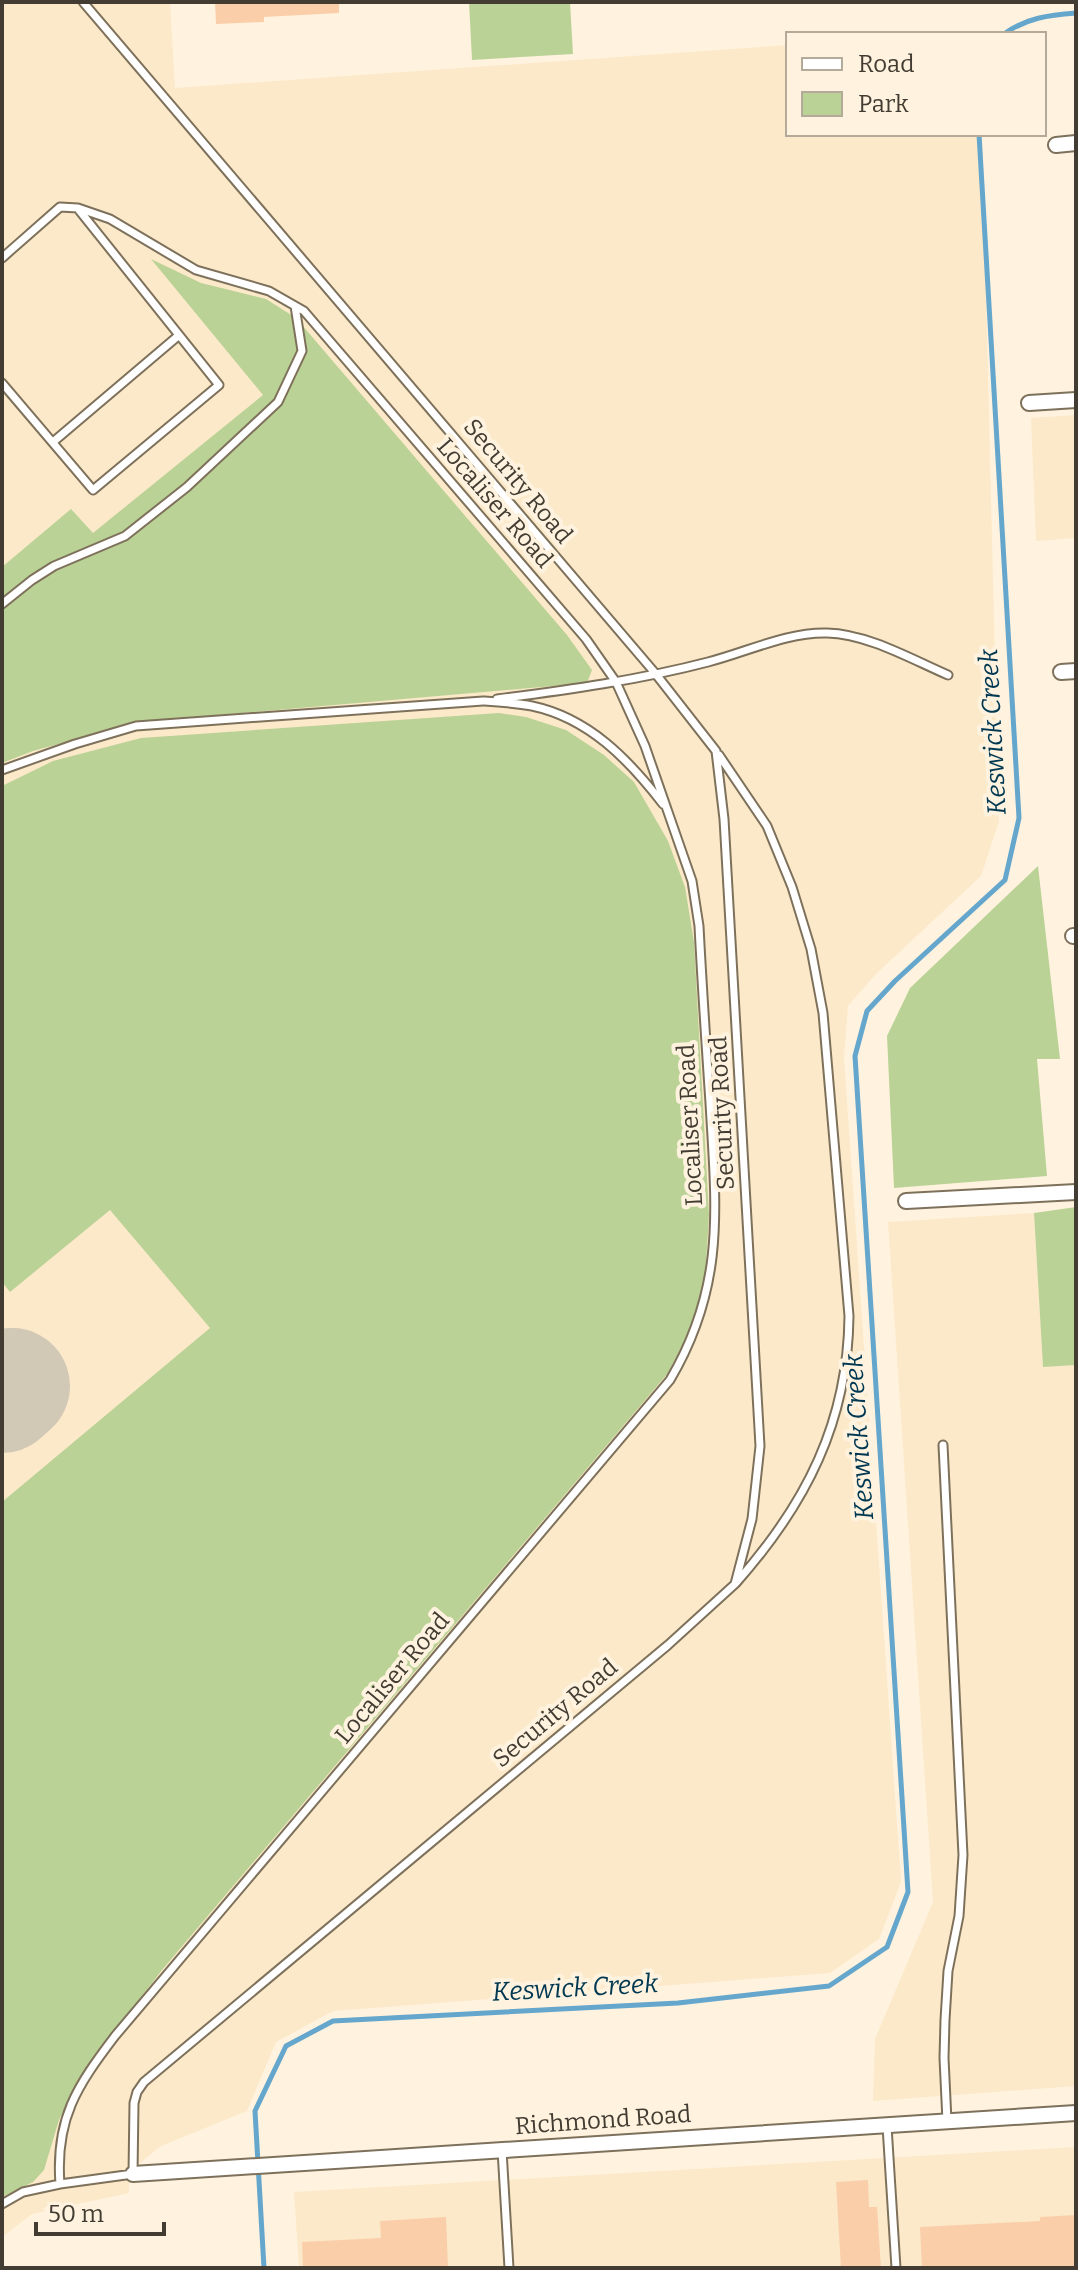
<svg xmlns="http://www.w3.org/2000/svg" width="1078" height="2270" viewBox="0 0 1078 2270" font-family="Bitter,serif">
<rect width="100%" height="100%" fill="#fff3df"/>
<path fill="#fce9c9" d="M2,2H170L175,88L788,45V134H982L999,821L981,876L876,974L848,1006L844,1058L901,1882L879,1939L830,1973L333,2011L276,2042L247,2111L161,2146L129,2172V2193L32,2214L2,2237Z
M1076,415V538L1036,541L1031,418Z
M1034,1213L1043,1366L1076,1365V2086L873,2101L875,2039L933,1902L888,1222Z
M1076,2147V2268H299L294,2192Z"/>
<path fill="#bbd296" d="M469,2H570L573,54L472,60Z
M151,259L201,283L266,299L296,318L567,635L592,670L587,683L139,722L33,751L2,763V567L71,509L93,533L263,395Z
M499,713L526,717L566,730L604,755L634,782L668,841L685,887L694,942L709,1215L705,1279L694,1324L668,1373L162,1970L80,2077L59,2120L44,2170L33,2182L2,2197V1502L210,1328L110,1210L10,1292L2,1282V786L53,761L141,738Z
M1038,866L1060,1059H1037L1047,1176L894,1188L887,1036L910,988Z
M1076,1207V1365L1043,1367L1034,1213Z"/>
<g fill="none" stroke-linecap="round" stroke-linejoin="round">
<path stroke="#65a6cd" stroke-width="5" d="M1004,34C1026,18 1049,15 1076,13
M264,2268L255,2111L286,2046L333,2021L678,2003L829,1986L887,1947L908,1892L855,1056L867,1011L895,981L1005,880L1019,818L979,134"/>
<path stroke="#d2c8b6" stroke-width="46" d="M2,1374L12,1386"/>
<path stroke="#d2c8b6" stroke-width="116" d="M2,1395L12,1386"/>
</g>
<path fill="#fbceaa" d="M215,2H339V13L264,17V22L216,24Z
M868,2180L869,2207H877L881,2268H841L836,2182Z
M1076,2215V2268H922L920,2227L1040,2221V2217Z
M446,2217L448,2268H303L302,2242L381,2238L380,2221Z"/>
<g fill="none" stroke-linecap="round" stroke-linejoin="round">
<defs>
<path id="lane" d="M2,258L60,207L78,208L110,219L196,270L269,291L304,311L586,639L616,682L645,746L692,881L699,926C702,985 706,1044 710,1103C716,1208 726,1285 670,1380L115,2036C77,2086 55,2119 60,2184L23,2192L2,2204
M2,383L93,490L219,385L79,210
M53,442L178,336
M2,604L32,580L54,566L125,536L187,487L278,402L302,351L295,306
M497,699C568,690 639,680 708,662C747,652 787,632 827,633C868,634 911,659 948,675
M719,755L767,826L792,887L811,949L823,1013L849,1316C848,1422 806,1504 736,1583
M2,770L75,744L136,726L483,701C499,702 516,703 532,706C589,718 629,760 663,804
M943,1445L963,1855L959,1916L948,1971L945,2020L944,2058L947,2121
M887,2126L896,2268
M502,2150L509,2268
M60,2184L133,2174L134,2103L137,2092L144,2082L668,1645L735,1584L752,1519L760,1446L724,819L716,751L655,673L83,2"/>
<path id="street" d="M1056,145L1076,143
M1029,403L1076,400
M1061,672L1076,671
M1073,936H1076
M906,1201L1076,1192
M133,2174L1076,2113"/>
</defs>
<use href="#lane" stroke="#7e715b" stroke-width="11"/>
<use href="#street" stroke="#7e715b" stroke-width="18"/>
<use href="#lane" stroke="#fff" stroke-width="7"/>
<use href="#street" stroke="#fff" stroke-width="14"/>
</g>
<g text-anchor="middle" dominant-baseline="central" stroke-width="8" stroke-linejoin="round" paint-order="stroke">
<g font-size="24" fill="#423c32" stroke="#fff3df">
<text transform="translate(518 481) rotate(50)">Security Road</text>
<text transform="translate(495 503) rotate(49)">Localiser Road</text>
<text transform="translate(722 1113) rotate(-93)">Security Road</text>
<text transform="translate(690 1125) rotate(-93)">Localiser Road</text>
<text transform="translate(392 1678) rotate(-50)">Localiser Road</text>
<text transform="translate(555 1713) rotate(-40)">Security Road</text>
<text transform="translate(603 2120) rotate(-4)">Richmond Road</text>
</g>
<g font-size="26" font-style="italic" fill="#003852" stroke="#fff3df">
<text transform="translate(993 732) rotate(-93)">Keswick Creek</text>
<text transform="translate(859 1437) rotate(-94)">Keswick Creek</text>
<text transform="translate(575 1988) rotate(-3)">Keswick Creek</text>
</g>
</g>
<rect width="1078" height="2270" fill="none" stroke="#423c32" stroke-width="8"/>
<rect x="786" y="32" width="260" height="104" fill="#fff3df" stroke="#b3aa9a" stroke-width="2"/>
<rect x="802" y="58" width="40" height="12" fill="#ffffff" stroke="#b3aa9a" stroke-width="2"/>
<text x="858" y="72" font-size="24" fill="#423c32">Road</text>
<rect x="802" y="92" width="40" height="24" fill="#bbd296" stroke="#b3aa9a" stroke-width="2"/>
<text x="858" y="112" font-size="24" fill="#423c32">Park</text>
<path d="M36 2222v12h128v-12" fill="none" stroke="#423c32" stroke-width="4"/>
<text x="48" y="2222" font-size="24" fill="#423c32" stroke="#fff3df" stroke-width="6" paint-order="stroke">50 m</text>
</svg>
